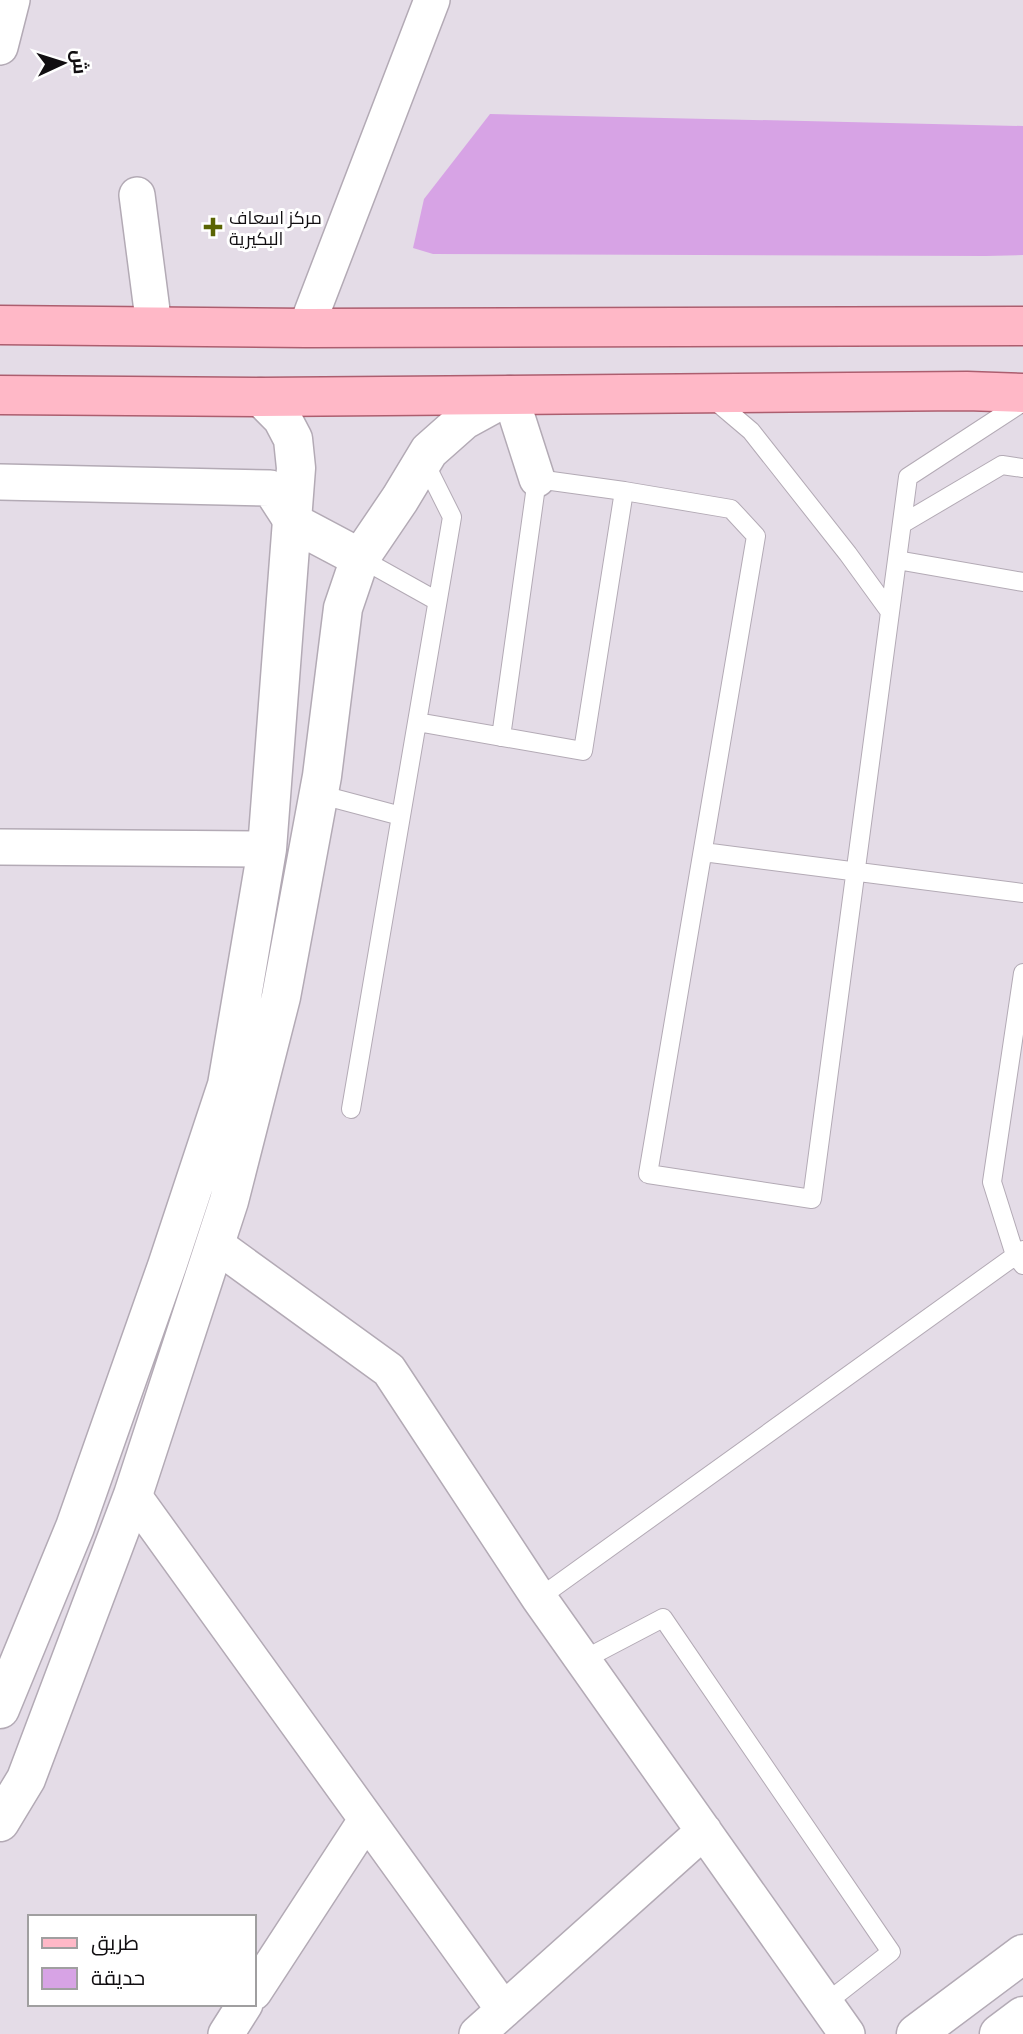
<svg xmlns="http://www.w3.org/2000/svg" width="1023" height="2034" viewBox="0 0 1023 2034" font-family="'Roboto Condensed',Cairo,sans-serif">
<rect width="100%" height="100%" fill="#e4dce7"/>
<path fill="#d7a3e5" d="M490,114L1023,126V255L986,256L433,254L413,248L424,199Z"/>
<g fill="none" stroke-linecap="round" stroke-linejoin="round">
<defs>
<path id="lane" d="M712,398L751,431L848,554L890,612
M624,491L731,509L756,536L648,1174L812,1199L908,477L1023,402
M902,524L1002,465L1023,468
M360,558L437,601
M897,560L1023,582
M417,722L583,751L624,491L537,479L501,737
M318,794L401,816
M703,852L1023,893
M1023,973L992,1182L1015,1255L1023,1265
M351,1109L452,517L424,461
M539,1598L1023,1250
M583,1660L663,1618L891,1952L826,2003"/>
<path id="street" d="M0,47L12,0
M137,195L154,326
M306,328L432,0
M510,395L537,479
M0,482L270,488L292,522
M0,847L267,849
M215,1244L389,1370L539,1598L847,2034
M133,1495L504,2010
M254,1992L366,1820
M226,2034L245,2004
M477,2034L704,1831"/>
<path id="secondary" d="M292,522L360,558
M0,1709L75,1527L167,1266L227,1085L267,849L296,468L293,439L282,418L261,397
M0,1822L26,1779L133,1495L229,1201L281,997L322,776L343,608L360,558L400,499L429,451L464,420L510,395
M916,2034L1023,1954
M999,2034L1023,2016"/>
<path id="primary" d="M0,325L306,328L1023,326
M0,395L261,397L967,391L1023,393"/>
</defs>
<use href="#lane" stroke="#b3aab5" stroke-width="20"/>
<use href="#street" stroke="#b3aab5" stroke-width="38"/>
<use href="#secondary" stroke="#b3aab5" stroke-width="41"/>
<use href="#primary" stroke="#ac5e6f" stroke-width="41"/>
<use href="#lane" stroke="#fff" stroke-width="18"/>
<use href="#street" stroke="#fff" stroke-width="35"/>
<use href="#secondary" stroke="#fff" stroke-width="38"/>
<use href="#primary" stroke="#ffb8c7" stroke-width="38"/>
</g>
<path fill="#5a6403" stroke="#fff" stroke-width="2.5" d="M209.5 216.5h7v7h7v7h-7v7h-7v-7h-7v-7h7z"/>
<g text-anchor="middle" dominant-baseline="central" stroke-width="6" stroke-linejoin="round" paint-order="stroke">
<g font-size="18" fill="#110e11" stroke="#fff" text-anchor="start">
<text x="229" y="217">مركز اسعاف<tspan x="229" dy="21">البكيرية</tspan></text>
</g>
</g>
<rect x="28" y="1915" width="228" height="91" fill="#ffffff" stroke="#a09fa0" stroke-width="2"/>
<rect x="42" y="1938" width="35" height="10" fill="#ffb8c7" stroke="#a09fa0" stroke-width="2"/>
<text x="91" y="1950" font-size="21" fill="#110e11">طريق</text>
<rect x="42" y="1968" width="35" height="21" fill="#d7a3e5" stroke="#a09fa0" stroke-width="2"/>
<text x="91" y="1985" font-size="21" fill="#110e11">حديقة</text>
<g transform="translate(63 63) rotate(86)" stroke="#ffffff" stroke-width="5" paint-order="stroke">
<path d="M0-5L12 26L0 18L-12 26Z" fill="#110e11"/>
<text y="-10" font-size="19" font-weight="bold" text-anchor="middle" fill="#110e11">ش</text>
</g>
</svg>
